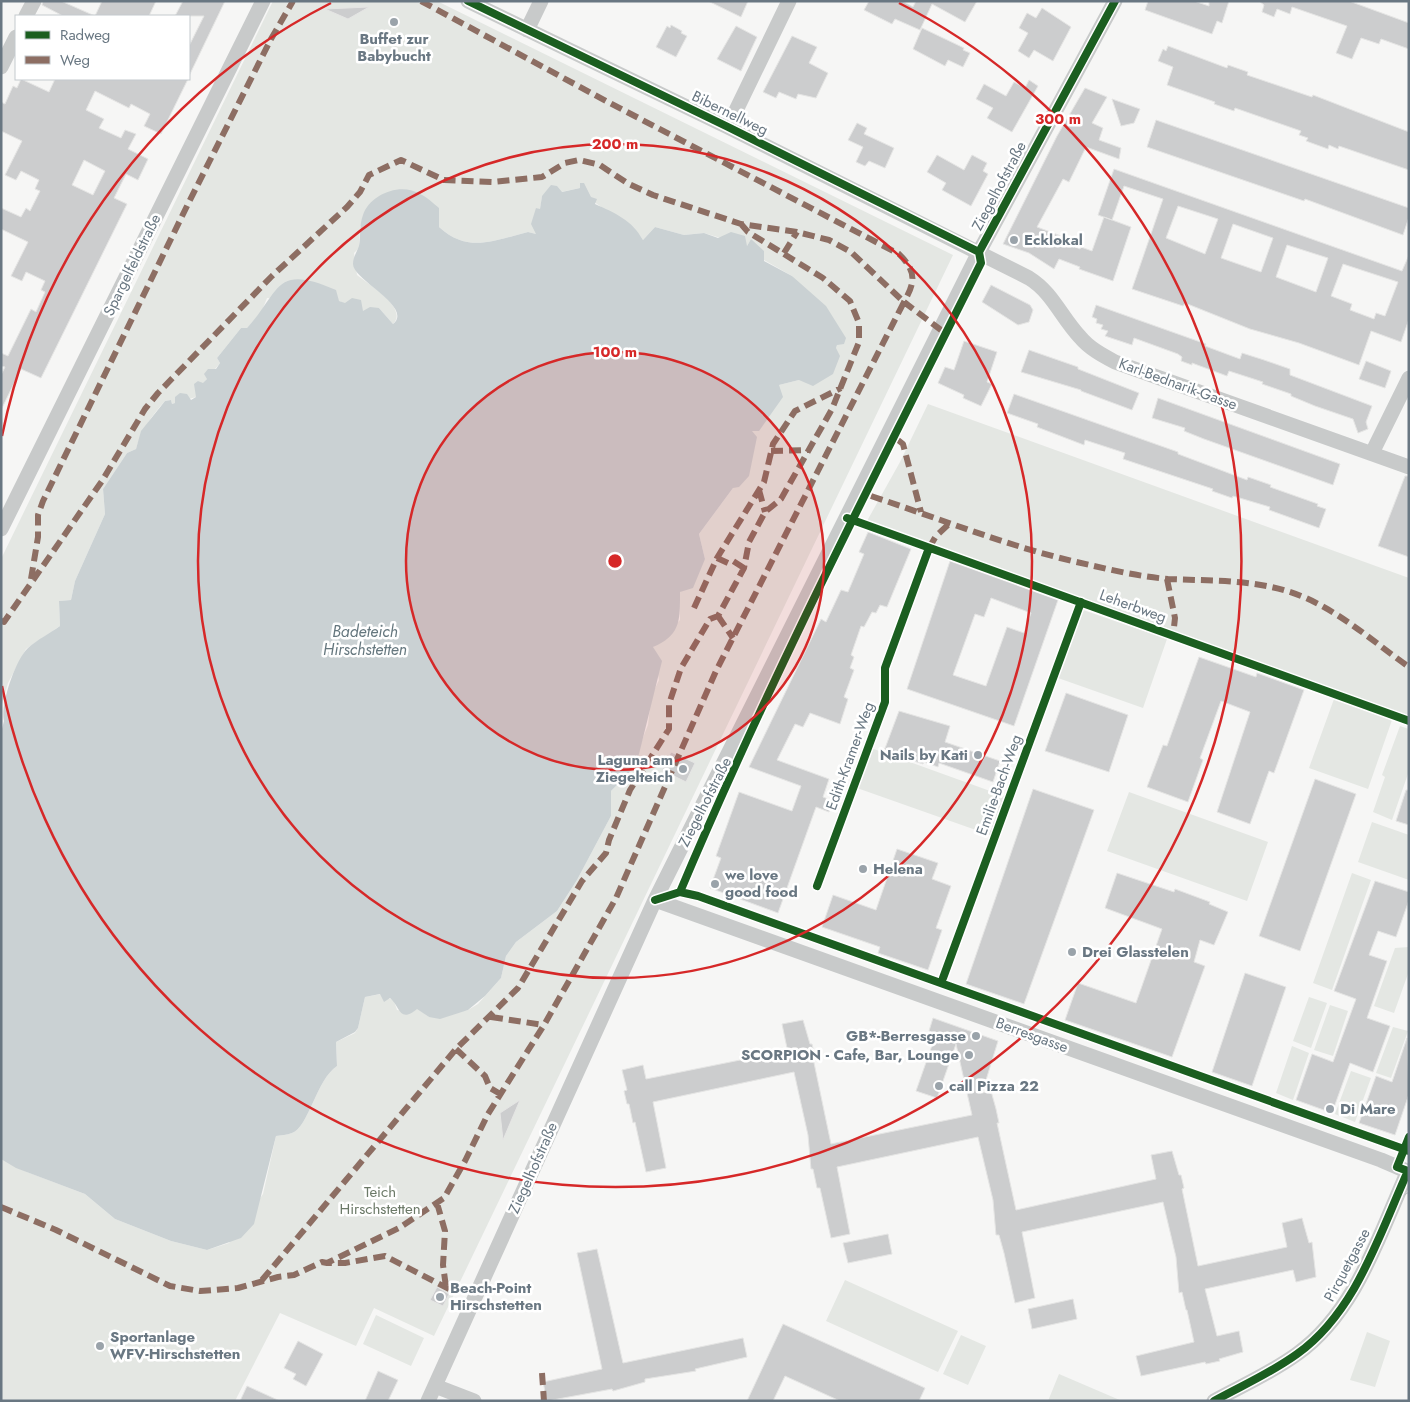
<svg xmlns="http://www.w3.org/2000/svg" width="1410" height="1402" viewBox="0 0 1410 1402" font-family="Jost,sans-serif">
<rect width="100%" height="100%" fill="#f6f6f5"/>
<path fill="#e4e7e3" d="M273,1H437L953,255L434,1336L374,1308L356,1346L280,1313L235,1401H1V1157L27,1172L85,1194L115,1219L171,1241L207,1250L229,1243L263,1194L276,1136C281,1135 287,1135 292,1133C309,1127 316,1080 337,1066L336,1042L355,1033L358,1028L365,997L381,994L394,1001L397,1010L413,1012L417,1008L429,1017L468,1010L478,1004L501,978L506,956L516,942L557,911L577,880L611,816V791L629,773L648,725L651,697L659,680L653,647L680,620V592L705,559L699,534L733,488L751,431L779,385L799,380L836,348L837,344L844,343L792,276L764,260L751,239L747,246L704,233L684,235L655,227L643,240C632,221 613,216 597,204C591,200 586,193 580,188L542,196L540,210L536,208V234L528,232C495,240 468,254 439,227V208L360,226L359,248L354,253L357,275C368,284 409,308 393,324L379,308L362,312L339,301L267,298L261,313L247,328H241L217,358L220,363L203,384L198,381L196,397L172,404L171,400L165,401C152,415 141,431 136,449L127,453L103,489L105,514L75,581L71,600L59,601L60,626L26,649L8,683L1,707V559Z
M928,404L1409,578V717L867,521L900,462Z
M1083,610L1167,639L1143,708L1058,678Z
M1334,699L1392,720L1368,789L1309,768Z
M1400,726L1409,729V771L1392,820L1373,812L1385,777L1382,775Z
M871,748L1004,796L990,835L857,788Z
M1129,792L1268,842L1247,901L1107,851Z
M1372,822L1409,835V880L1358,862Z
M1352,873L1371,880L1332,990L1313,983Z
M1409,947V971L1394,1013L1374,1006L1395,948Z
M1309,997L1327,1003L1311,1048L1293,1041Z
M1330,1005L1348,1011L1333,1056L1314,1050Z
M1393,1027L1408,1031L1391,1078L1376,1073Z
M1292,1046L1309,1053L1293,1100L1276,1093Z
M1351,1071L1371,1078L1355,1122L1335,1114Z
M845,1280L958,1331L938,1372L826,1321Z
M376,1315L424,1338L411,1366L363,1344Z
M1367,1332L1390,1341L1375,1387L1350,1380Z
M961,1335L986,1346L968,1385L943,1374Z
M1059,1374L1122,1401H1048Z"/>
<path fill="#cad1d3" d="M580,183H584L591,197L597,199L595,204C615,213 632,220 643,240L655,227L684,235L704,233L718,238L731,232L745,236L747,246L751,239L764,251V261L792,276L826,306L846,338L844,344L837,345L836,348L840,356L833,374L813,386L799,380L779,385L783,397L759,431H752L757,437L749,476L739,487L733,488L699,534L705,559L693,588L680,592C680,620 681,635 653,647L662,661L639,754L629,773L611,791V816L577,880L557,911L516,942L506,956L501,978L485,996L468,1010L440,1019L429,1017L417,1009C399,1024 400,1006 390,998L384,1002L380,994L365,997L358,1028L355,1032L336,1042L337,1066C316,1080 309,1127 292,1133C287,1135 281,1135 276,1136L254,1224L241,1238L207,1250L171,1241L115,1219L85,1194L16,1168L1,1159V733L4,721C0,706 15,660 28,648C37,640 50,633 60,626L59,601L71,600L75,581L105,514L103,489L127,453L136,449L141,431L165,401L171,400L172,404L175,403V397L180,393L187,394L191,400L196,397L194,384L198,381L203,383L207,379L204,374L208,369H216L220,363L217,358L241,328H247C281,291 274,263 336,290L339,301L345,303L352,298L361,300L363,311L370,307L379,308L393,324C414,307 353,280 353,264C353,257 357,252 359,246C361,235 359,226 363,215C370,194 401,182 420,194C427,197 433,203 439,208V227C468,254 495,240 528,232L536,234L531,224L536,208L540,209L542,196L551,185L557,186L562,192L580,188Z"/>
<path fill="#cccdce" stroke="#e5e5e4" fill-rule="evenodd" d="M43,1H61L95,16H63L42,5Z
M102,1H156L149,16H95Z
M183,1H225L189,76V46L204,16H175Z
M708,1H748L741,17Z
M869,1H902L913,7L916,1H977L965,22L932,4L920,30L895,19L892,24L864,10Z
M1148,1H1194L1209,6V1H1229L1222,23L1217,21L1212,34L1145,10Z
M1259,1H1349L1409,23V49L1381,39L1379,44L1361,38L1352,59L1336,53L1347,26L1292,7L1290,14L1277,9L1274,17L1262,12L1264,5Z
M369,7L348,19L325,9Z
M1042,8L1071,27L1053,61L1034,50L1029,58L1018,51L1028,33L1019,28L1027,13L1036,18Z
M671,25L682,31L681,33L687,36L676,57L656,47L667,26L670,28Z
M736,26L757,37L741,71L717,59Z
M922,28L964,48L963,50L970,53L963,67L948,60L945,66L913,49Z
M792,36L817,47L809,63L828,73L816,98L798,94L796,99L779,92L776,98L763,92Z
M1168,46L1227,68L1228,65L1248,72L1247,75L1312,97L1313,95L1409,132V170L1339,146L1338,149L1329,145L1328,149L1306,141L1308,138L1299,135L1301,131L1235,108L1234,111L1214,104L1215,102L1167,85L1173,67L1158,61L1163,49L1166,51Z
M21,79L49,92L55,79H188L161,134L144,126L150,114L131,104L129,108L95,91L86,110L104,119L99,128L121,138L125,130L136,134L128,149L148,159L138,180L126,174L114,198L127,204L41,378L21,369L1,410V375L5,367L1,366V353L8,356L31,309L36,312L45,292L41,290L45,281L26,272L22,281L11,276L28,242L1,229V208L21,217L26,208L30,211L40,191L35,189L39,180L21,171L16,180L5,175L22,141L1,131V102L5,104L13,86L17,88ZM84,160L105,171L93,195L72,185Z
M1029,80L1038,86L1012,132L987,118L993,108L976,99L984,84L1006,96L1014,82L1025,88Z
M1085,88L1107,97L1092,123L1103,128L1099,140L1121,148L1119,159L1086,147L1069,182L1063,179L1037,227L1061,236L1060,240L1080,249L1081,247L1092,251L1104,217L1131,227L1113,281L1079,269L1080,267L1059,259L1054,269L1029,253L1003,244L1057,136Z
M1112,99L1140,109L1134,123L1121,126Z
M1156,120L1409,208V217L1403,235L1305,199L1304,201L1147,147Z
M857,123L867,128L864,134L894,148L885,168L869,161L865,166L856,162L863,147L848,140Z
M937,155L964,170L972,155L987,163L983,171L988,174L971,206L942,190L946,183L927,172Z
M1114,169L1402,271L1409,255V319L1401,342L1371,331L1359,365L1299,343L1250,329L1185,303L1183,306L1132,289L1163,199L1124,186L1112,220L1098,215ZM1178,206L1218,219L1205,254L1166,238ZM1233,224L1273,238L1261,272L1221,258ZM1287,245L1328,258L1316,292L1276,277ZM1343,264L1398,282L1385,316L1376,313L1374,319L1350,310L1352,304L1331,296Z
M991,285L1030,305L1033,310L1029,322L1018,325L982,302Z
M1096,305L1206,344L1205,346L1240,359L1242,353L1264,360L1290,369V375L1372,406L1366,422L1368,429L1358,433L1353,419L1315,406L1291,396V394L1262,384L1263,382L1229,371L1227,376L1192,363V365L1181,361L1182,357L1178,354L1134,338L1132,345L1105,336L1108,331L1101,329L1103,325L1096,323L1097,319L1092,317Z
M964,341L997,352L987,382L992,384L981,406L963,398L964,395L938,383L945,367L954,370Z
M1029,350L1078,367V369L1139,393L1132,410L1081,391V390L1021,372Z
M1366,361L1391,371L1385,388L1359,379Z
M1014,394L1178,452V454L1247,480L1248,477L1271,485L1270,487L1318,504L1317,506L1326,509L1319,528L1269,510L1270,507L1233,496L1232,498L1212,491L1213,489L1123,459L1125,453L1085,440L1084,445L1037,427L1038,424L1007,413Z
M1158,398L1340,464L1333,485L1204,439L1184,431L1185,428L1152,418Z
M1405,476H1409V557L1378,546Z
M868,532L911,549L887,607L880,605L876,613L872,612L864,627L861,626L851,655L854,657L850,668L854,670L844,697L848,699L840,724L810,713L803,727L795,724L777,760L829,779L823,797L833,801L829,812L816,807L778,913L710,888L721,858L716,856L739,792L792,811L801,786L749,767L821,619L826,622L841,590L848,592L864,554L859,552Z
M950,561L1058,600L1014,726L907,689ZM991,598L1031,613L1024,633L1007,627L986,686L953,675L975,614L984,617Z
M1199,657L1256,677L1257,673L1304,690L1274,773L1269,771L1250,824L1217,812L1250,712L1221,701L1200,758L1203,760L1188,802L1147,787L1163,745L1167,746Z
M1066,693L1128,715L1109,772L1045,751Z
M899,711L950,726L945,742L1000,761L993,782L939,763L938,767L924,762L923,764L884,751Z
M671,752L695,763L686,782L662,770Z
M1315,779L1356,794L1300,951L1259,936Z
M1033,789L1094,810L1024,1004L966,984Z
M1406,790H1409V825L1396,821Z
M897,849L938,863L932,879L951,886L936,928L942,930L928,970L878,953L880,947L822,927L833,895L876,910Z
M1117,873L1174,892L1175,889L1210,902L1209,904L1228,912L1214,945L1200,940L1194,962L1205,966L1172,1057L1065,1020L1078,983L1136,1003L1162,929L1105,908Z
M1375,881L1409,892V900L1396,937L1378,931L1369,955L1387,961L1367,1018L1390,1026L1373,1072L1350,1063L1332,1113L1296,1100L1312,1054L1333,1062L1356,999L1334,991Z
M1245,973L1286,987L1252,1086L1212,1072Z
M933,1018L998,1041L982,1093L991,1091L996,1109L999,1123H997L1016,1210L1156,1179L1151,1155L1172,1151L1179,1175H1181L1184,1188L1182,1189L1198,1266L1287,1247L1282,1223L1302,1218L1309,1243L1312,1242L1316,1277L1296,1282L1293,1270L1205,1289L1217,1336L1239,1331L1243,1352L1219,1359L1220,1361L1206,1364L1205,1362L1141,1376L1136,1356L1194,1342L1187,1310H1186L1182,1292L1179,1293L1176,1257L1163,1202L1022,1232L1035,1298L1015,1303L1004,1253L999,1235H996L993,1200L978,1137L837,1167L850,1234L831,1238L820,1188H817L813,1169H811L808,1135L794,1072L653,1102L666,1168L646,1172L635,1122L633,1123L629,1104H627L624,1091L627,1090L622,1070L643,1065L646,1079L770,1054L787,1048L782,1024L803,1020L810,1044H812L815,1057L813,1058L831,1144L972,1115L956,1044L937,1098L916,1091L936,1034L929,1031Z
M1407,1038L1409,1094L1395,1135L1359,1123L1376,1076L1392,1082Z
M520,1100L503,1140L500,1113Z
M888,1234L892,1254L848,1263L843,1243Z
M597,1249L623,1363L743,1338L747,1357L695,1369L696,1371L645,1379V1382L613,1391L612,1389L547,1401L543,1382L602,1369L577,1253Z
M437,1287L449,1294L443,1306L430,1300Z
M1073,1299L1077,1319L1032,1329L1028,1309Z
M783,1324L925,1388L919,1401H840L785,1376L773,1401H747Z
M298,1341L323,1354L306,1386L293,1379L296,1374L284,1368Z
M378,1371L398,1380L388,1401H365Z
M247,1386L280,1401H240Z"/>
<g fill="none" stroke-linecap="round" stroke-linejoin="round">
<path stroke="#c8caca" stroke-width="15" d="M468,1L728,127L1029,278C1053,293 1061,317 1080,337C1089,348 1102,355 1115,362L1409,467
M26,16L34,1
M527,30L541,1
M1,67L16,37
M728,127L789,1
M1372,453L1409,378
M1,529L263,1
M655,900L1381,1160L1409,1172
M435,1386L474,1401
M428,1401L655,900L979,252L1115,1
M1214,1401C1241,1386 1271,1373 1297,1354C1356,1312 1379,1235 1408,1171"/>
<path stroke="#bfc0c1" stroke-width="1" d="M1206,1401C1254,1375 1303,1354 1336,1310C1361,1277 1374,1211 1409,1192"/>
<path stroke="#8d6e63" stroke-width="6" stroke-dasharray="12 6" stroke-linecap="butt" d="M421,1L606,101L899,254C916,271 916,281 904,302L941,330
M784,253L797,232
M898,440L903,444L921,512
M771,451L810,450
M759,490L765,512
M871,496C944,520 1014,549 1090,565C1115,571 1143,577 1168,579C1215,581 1262,579 1306,598C1344,615 1375,643 1409,667
M929,548L936,536L949,524
M717,558L728,563L733,561L744,568
M31,579L38,537V515L43,501L188,204L271,39L293,1
M1167,579L1175,618L1173,636
M694,608L717,558L764,482L773,444L795,411L841,388
M718,616L733,638
M1,621L4,622L102,481L145,409L158,393L272,276L347,207L360,192L369,175L401,160L444,180L492,182L542,177L565,163L579,160L600,165L627,183L653,195L741,224L797,232L829,240L851,252L904,302L716,671L616,898L544,1025L488,1114L465,1161L444,1198L399,1228L327,1263H345L385,1256L455,1292
M491,1017L544,1025
M456,1049L485,1076L490,1088L502,1095
M437,1203L445,1231L443,1265L446,1287
M1,1207L56,1230L170,1286L200,1291L238,1288L278,1277L294,1275L322,1262L327,1263
M262,1280L456,1049L518,988L582,881L606,853L609,840L630,790L669,729V704L681,668L710,619L718,616L744,568L749,542L765,512L781,499L832,409L859,342V323L850,301L823,278L748,232L741,224
M542,1373L544,1401"/>
<defs>
<path id="cycleway" d="M468,1L728,127L979,252
M979,252L1115,1
M847,518L1409,721
M817,886L885,702V668L929,548
M680,892C770,678 877,471 981,263L979,252
M655,900L680,892L698,896L1409,1151
M943,978L1081,602
M1214,1401C1241,1386 1271,1373 1297,1354C1356,1312 1379,1235 1408,1171L1397,1167L1409,1137"/>
</defs>
<use href="#cycleway" stroke="#fff" stroke-width="11"/>
<use href="#cycleway" stroke="#1b5e20" stroke-width="8"/>
</g>
<circle cx="615" cy="561" r="209" fill="#d62828" fill-opacity=".12"/>
<g fill="none" stroke="#d62828" stroke-width="2.5">
<circle cx="615" cy="561" r="209"/>
<circle cx="615" cy="561" r="417"/>
<path d="M2 436A626 626 0 0 1 331 3M899 3A626 626 0 1 1 2 686"/>
</g>
<g fill="#9aa3aa" stroke="#fff" stroke-width="2">
<circle cx="394" cy="22" r="5"/>
<circle cx="1014" cy="240" r="5"/>
<circle cx="978" cy="755" r="5"/>
<circle cx="683" cy="769" r="5"/>
<circle cx="863" cy="869" r="5"/>
<circle cx="715" cy="884" r="5"/>
<circle cx="1072" cy="952" r="5"/>
<circle cx="976" cy="1036" r="5"/>
<circle cx="969" cy="1055" r="5"/>
<circle cx="939" cy="1086" r="5"/>
<circle cx="1330" cy="1109" r="5"/>
<circle cx="440" cy="1297" r="5"/>
<circle cx="100" cy="1346" r="5"/>
</g>
<g text-anchor="middle" dominant-baseline="central" stroke-width="5" stroke-linejoin="round" paint-order="stroke">
<g font-size="15" font-weight="bold" fill="#697782" stroke="#fff" text-anchor="start">
<text x="394" y="39" text-anchor="middle">Buffet zur<tspan x="394" dy="17">Babybucht</tspan></text>
<text x="1024" y="240">Ecklokal</text>
<text x="968" y="755" text-anchor="end">Nails by Kati</text>
<text x="673" y="760" text-anchor="end">Laguna am<tspan x="673" dy="17">Ziegelteich</tspan></text>
<text x="873" y="869">Helena</text>
<text x="725" y="875">we love<tspan x="725" dy="17">good food</tspan></text>
<text x="1082" y="952">Drei Glasstelen</text>
<text x="966" y="1036" text-anchor="end">GB*-Berresgasse</text>
<text x="959" y="1055" text-anchor="end">SCORPION - Cafe, Bar, Lounge</text>
<text x="949" y="1086">call Pizza 22</text>
<text x="1340" y="1109">Di Mare</text>
<text x="450" y="1288">Beach-Point<tspan x="450" dy="17">Hirschstetten</tspan></text>
<text x="110" y="1337">Sportanlage<tspan x="110" dy="17">WFV-Hirschstetten</tspan></text>
</g>
<g font-size="15" fill="#697782" stroke="#fff">
<text transform="translate(730 113) rotate(26)">Bibernellweg</text>
<text transform="translate(999 186) rotate(-62)">Ziegelhofstraße</text>
<text transform="translate(132 265) rotate(-64)">Spargelfeldstraße</text>
<text transform="translate(1178 384) rotate(20)">Karl-Bednarik-Gasse</text>
<text transform="translate(1133 606) rotate(20)">Leherbweg</text>
<text transform="translate(850 756) rotate(-70)">Edith-Kramer-Weg</text>
<text transform="translate(999 785) rotate(-70)">Emilie-Bach-Weg</text>
<text transform="translate(705 802) rotate(-63)">Ziegelhofstraße</text>
<text transform="translate(1032 1035) rotate(20)">Berresgasse</text>
<text transform="translate(533 1168) rotate(-66)">Ziegelhofstraße</text>
<text transform="translate(1347 1265) rotate(-62)">Pirquetgasse</text>
</g>
<g font-size="15" fill="#6b7967" stroke="#fff">
<text x="380" y="1192">Teich<tspan x="380" dy="17">Hirschstetten</tspan></text>
</g>
<g font-size="16" font-style="italic" fill="#65777e" stroke="#fff">
<text x="365" y="631">Badeteich<tspan x="365" dy="18">Hirschstetten</tspan></text>
</g>
</g>
<circle cx="615" cy="561" r="8" fill="#d62828" stroke="#fff" stroke-width="2.5"/>
<g font-size="15" text-anchor="middle" font-weight="bold" fill="#d62828" stroke="#fff" stroke-width="5" stroke-linejoin="round" paint-order="stroke">
<text x="1058" y="124">300 m</text>
<text x="615" y="149">200 m</text>
<text x="615" y="357">100 m</text>
</g>
<rect width="1410" height="1402" fill="none" stroke="#697782" stroke-width="5"/>
<rect x="15" y="15" width="175" height="65" fill="#ffffff" stroke="#c3c9cd"/>
<rect x="25" y="31" width="25" height="8" fill="#1b5e20" stroke="#c3c9cd"/>
<text x="60" y="40" font-size="15" fill="#697782">Radweg</text>
<rect x="25" y="56" width="25" height="8" fill="#8d6e63" stroke="#c3c9cd"/>
<text x="60" y="65" font-size="15" fill="#697782">Weg</text>
</svg>
